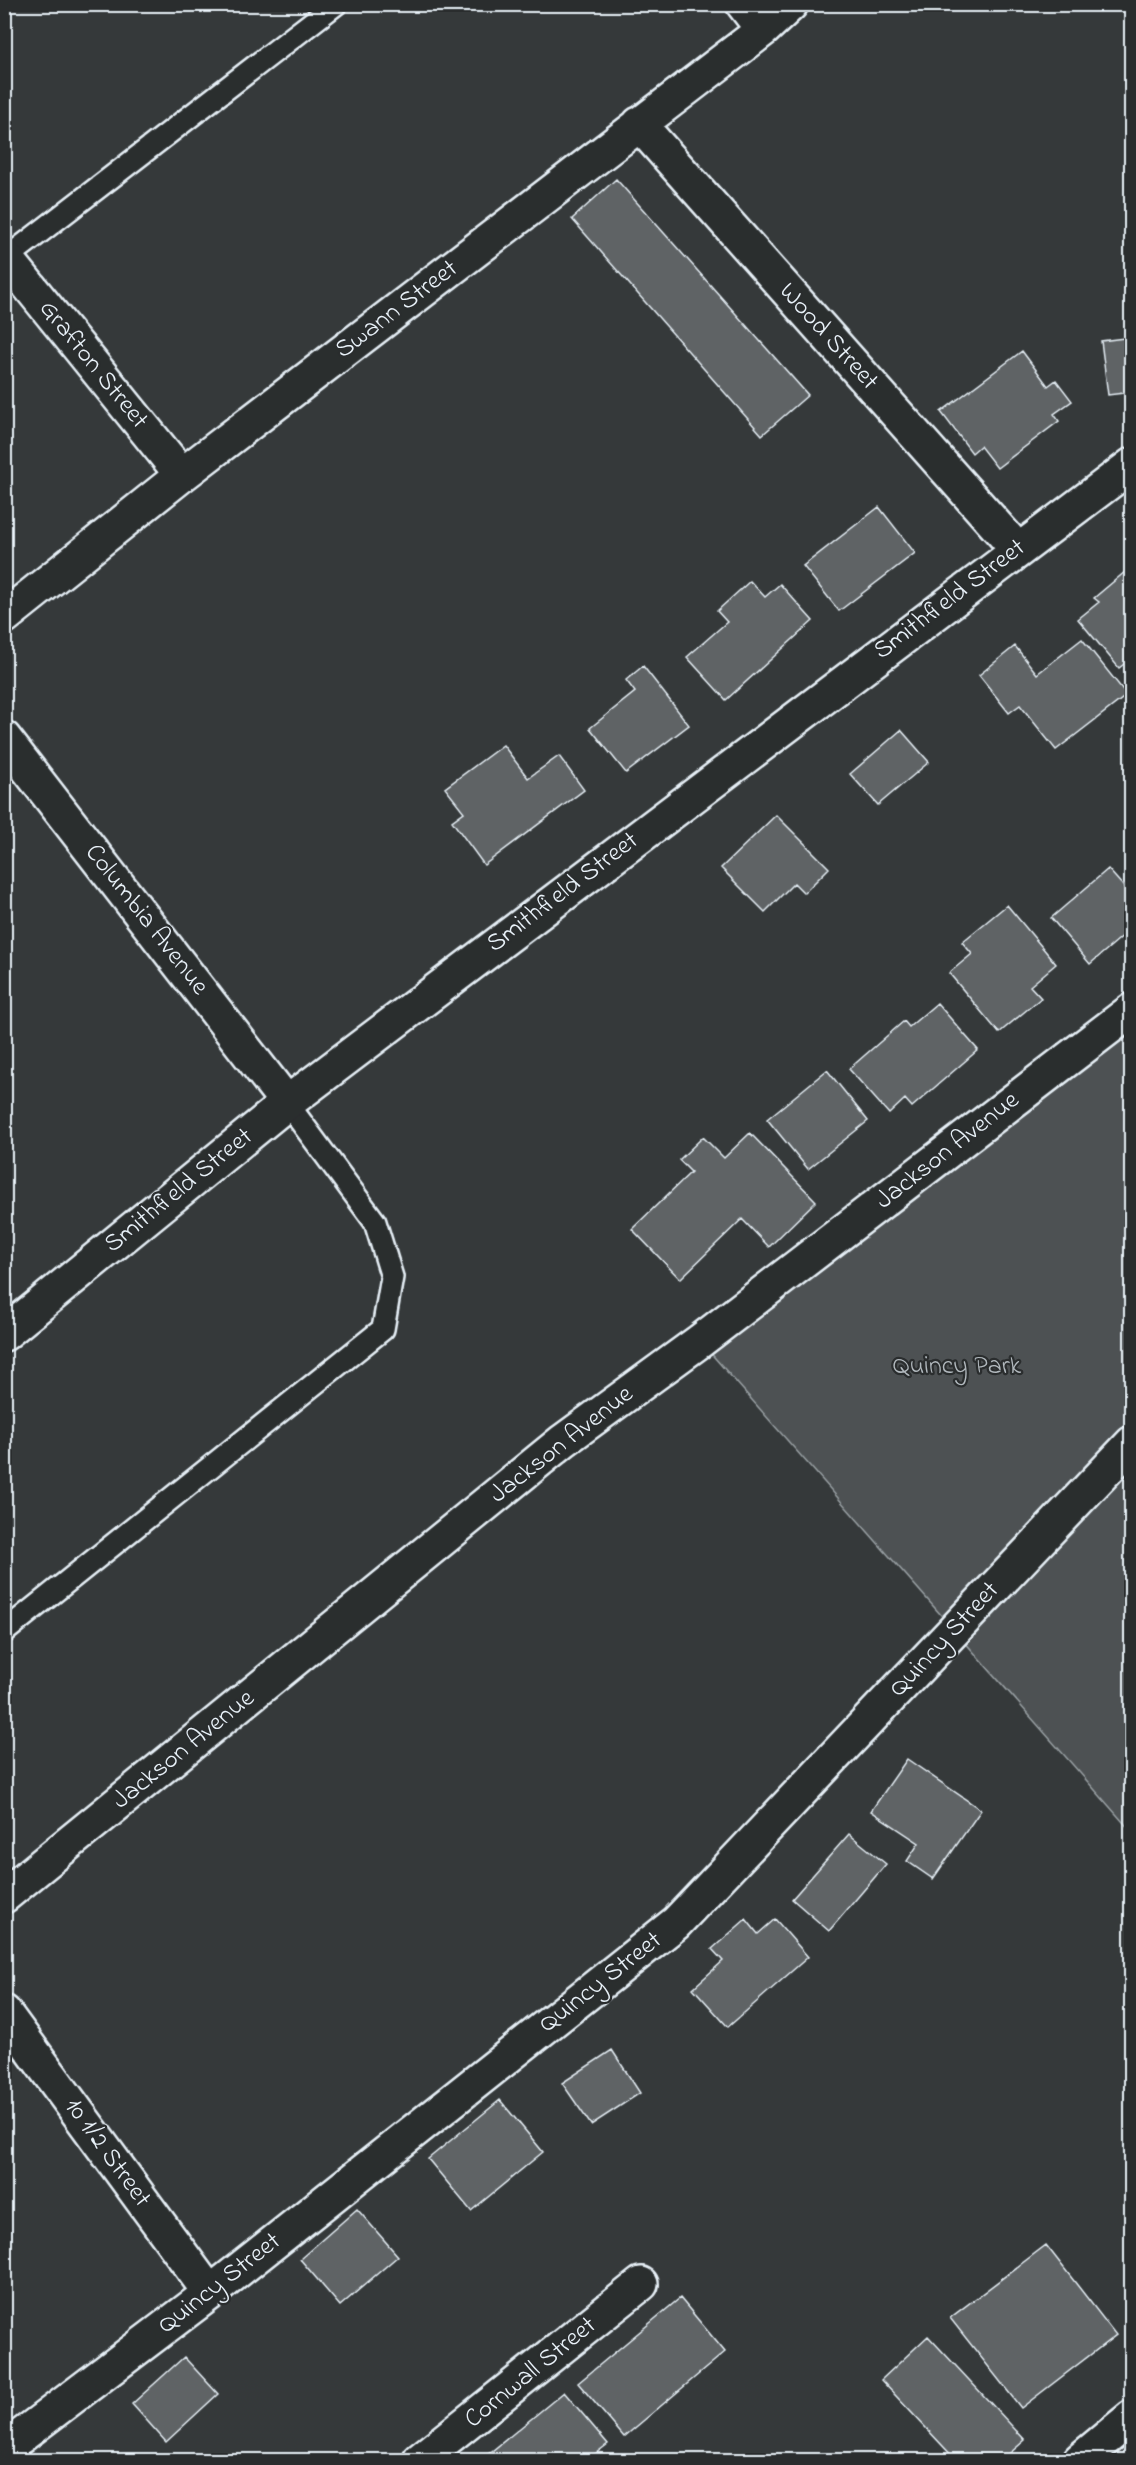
<svg xmlns="http://www.w3.org/2000/svg" width="1136" height="2465" viewBox="0 0 1136 2465" font-family="'Indie Flower',sans-serif">
<rect width="100%" height="100%" fill="#35393a"/>
<filter id="ink" filterUnits="userSpaceOnUse"><feTurbulence type="fractalNoise" baseFrequency=".0167" numOctaves="2"/><feDisplacementMap in="SourceGraphic" scale="12" xChannelSelector="R" yChannelSelector="G"/><feConvolveMatrix kernelMatrix="1 2 1 2 8 2 1 2 1" color-interpolation-filters="sRGB"/></filter>
<g filter="url(#ink)">
<path fill="#4d5152" stroke="#9aa1a5" stroke-width="1.5" d="M1131,1010V1831L700,1341Z"/>
<path fill="#5f6365" stroke="#e8f1f8" stroke-width="1.5" d="M616,179L808,395L762,435L572,219Z
M1132,337V392L1108,395L1101,341Z
M1022,351L1048,386L1056,380L1072,401L1054,414L1059,421L997,468L980,446L972,453L941,412Z
M879,507L915,553L839,611L803,566Z
M1132,566V658L1119,668L1078,619L1099,602L1094,598Z
M750,581L765,597L780,584L813,621L726,700L687,657L727,622L717,611Z
M1082,639L1127,695L1056,750L1020,705L1009,713L979,675L1015,646L1037,674Z
M643,666L689,725L626,773L590,728L635,692L626,680Z
M901,730L929,762L878,805L850,774Z
M503,745L528,778L559,756L584,790L484,865L452,821L464,812L445,788Z
M776,815L829,868L804,893L794,883L765,912L721,868Z
M1108,869L1132,896V928L1090,964L1051,918Z
M1007,905L1056,964L1030,986L1041,998L999,1033L949,973L972,954L962,942Z
M937,1003L978,1050L912,1107L905,1099L889,1114L849,1069L904,1021L909,1027Z
M827,1070L868,1121L808,1169L767,1119Z
M750,1133L816,1201L769,1247L742,1219L680,1279L632,1229L691,1172L679,1160L703,1137L724,1158Z
M907,1759L981,1810L933,1879L907,1861L919,1843L871,1811Z
M849,1834L886,1864L829,1931L792,1899Z
M746,1919L758,1934L775,1919L808,1957L728,2027L693,1988L723,1961L712,1949Z
M612,2050L640,2093L591,2125L562,2083Z
M500,2100L543,2152L471,2211L428,2159Z
M357,2209L398,2256L340,2306L300,2259Z
M1046,2245L1116,2335L1021,2408L950,2318Z
M680,2298L725,2352L624,2437L578,2383Z
M928,2336L1025,2440L1002,2460H956L881,2380Z
M184,2357L218,2394L166,2442L132,2404Z
M564,2392L608,2444L587,2460H481Z"/>
<g fill="none" stroke-linecap="round" stroke-linejoin="round">
<defs>
<path id="lane" d="M4,260L336,4
M4,1632L383,1329L392,1277L375,1222L287,1103"/>
<path id="street" d="M743,4L763,30
M639,124L1017,549
M4,255L182,475
M4,617L182,475L763,30L791,4
M4,738L287,1103
M4,1334L287,1103L1132,465
M4,1896L563,1441L700,1341L1132,1010
M4,2012L210,2293
M4,2449L210,2293L676,1923L1132,1443
M420,2460L641,2284"/>
<path id="secondary" d="M1080,2460L1132,2417"/>
</defs>
<use href="#lane" stroke="#e8f1f8" stroke-width="26"/>
<use href="#street" stroke="#e8f1f8" stroke-width="38"/>
<use href="#secondary" stroke="#e8f1f8" stroke-width="38"/>
<use href="#lane" stroke="#2a2d2e" stroke-width="21"/>
<use href="#street" stroke="#2a2d2e" stroke-width="33"/>
<use href="#secondary" stroke="#2a2d2e" stroke-width="33"/>
</g>
</g>
<g text-anchor="middle" dominant-baseline="central" stroke-width="4.5" stroke-linejoin="round" paint-order="stroke">
<g font-size="26" fill="#e8f1f8" stroke="#2a2d2e">
<text transform="translate(397 310) rotate(-37)">Swann Street</text>
<text transform="translate(828 337) rotate(48)">Wood Street</text>
<text transform="translate(93 365) rotate(51)">Grafton Street</text>
<text transform="translate(950 600) rotate(-37)">Smithfield Street</text>
<text transform="translate(563 893) rotate(-37)">Smithfield Street</text>
<text transform="translate(146 920) rotate(52)">Columbia Avenue</text>
<text transform="translate(948 1151) rotate(-38)">Jackson Avenue</text>
<text transform="translate(179 1191) rotate(-39)">Smithfield Street</text>
<text transform="translate(562 1445) rotate(-38)">Jackson Avenue</text>
<text transform="translate(945 1640) rotate(-47)">Quincy Street</text>
<text transform="translate(184 1750) rotate(-39)">Jackson Avenue</text>
<text transform="translate(601 1983) rotate(-38)">Quincy Street</text>
<text transform="translate(107 2153) rotate(54)">10 1/2 Street</text>
<text transform="translate(220 2284) rotate(-38)">Quincy Street</text>
<text transform="translate(531 2373) rotate(-39)">Cornwall Street</text>
</g>
<g font-size="26" fill="#b2b9be" stroke="#2a2d2e">
<text x="957" y="1367">Quincy Park</text>
</g>
</g>
<rect width="1136" height="2465" fill="none" stroke="#2a2d2e" stroke-width="24"/>
<rect x="12" y="12" width="1112" height="2441" fill="none" stroke="#e8f1f8" stroke-width="2" filter="url(#ink)"/>
</svg>
